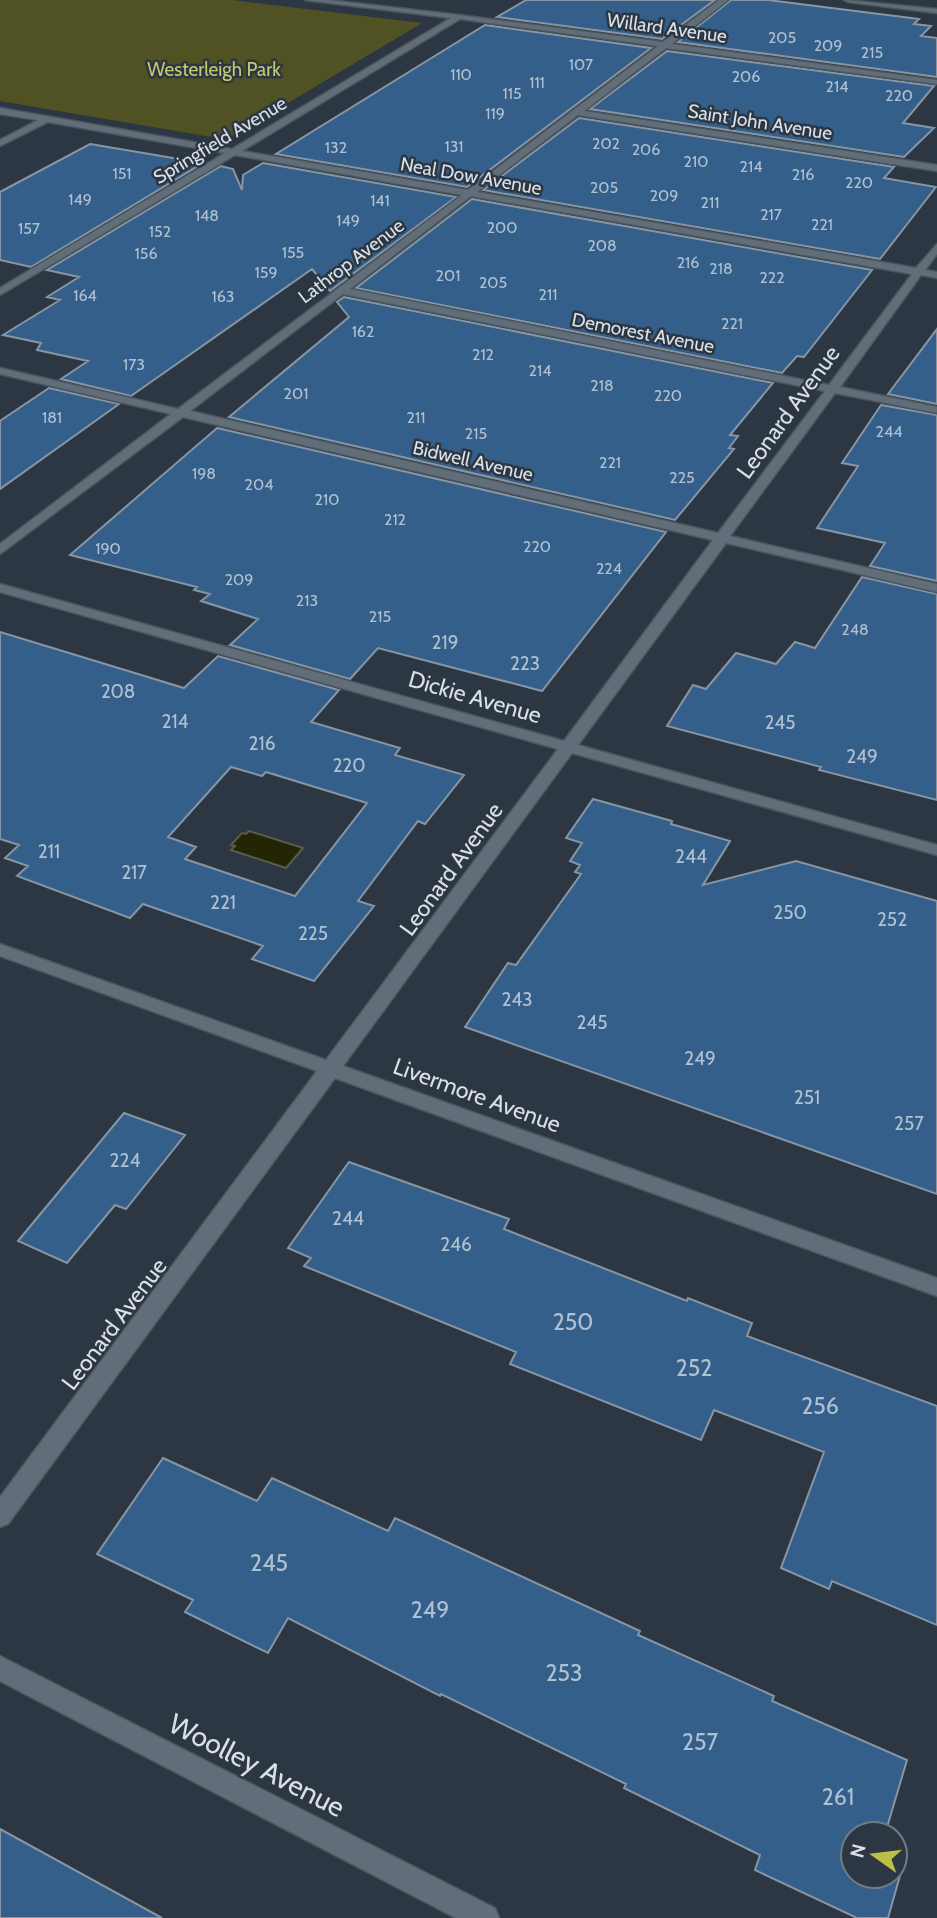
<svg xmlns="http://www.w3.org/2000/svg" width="937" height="1918" viewBox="0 0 937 1918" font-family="Cabin,sans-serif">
<rect width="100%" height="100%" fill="#2c3743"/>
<path fill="#505223" d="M0,0H232L422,23L231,137L223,139L0,101Z"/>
<path fill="#242504" stroke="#5a5d48" stroke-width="2" d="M249,831L303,848L286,868L231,850L235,846L231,845L242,833L246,834Z"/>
<path fill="#345f8a" stroke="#8895a2" stroke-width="2" fill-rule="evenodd" d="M526,0H715L662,39L497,17Z
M731,0H768L919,19L914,24L931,26L921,36L937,38V77L678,42Z
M485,25L651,48L467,187L276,154Z
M667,51L934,86L903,123L934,128L904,157L590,109Z
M579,118L894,167L884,178L936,187L880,259L483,190Z
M90,144L203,163L31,267L0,260V192Z
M263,163L456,197L330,291L312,269L131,396L61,379L88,361L37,350L41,343L3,335L60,300L47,297L79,277L47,270L221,166L233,169L242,190L243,175Z
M472,199L872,270L804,357L797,356L782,373L356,288Z
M344,297L773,383L730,435L738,436L729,448L734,449L675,520L229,417L349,317L337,302Z
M937,329V404L888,394Z
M49,388L119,404L0,489V421Z
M881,405L937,415V581L870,566L885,543L817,528L858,466L842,463Z
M217,428L666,532L542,691L378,648L350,679L230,645L258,619L201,601L210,594L194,590L197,587L70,555Z
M862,577L937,594V800L819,770L821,767L667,726L693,685L706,689L736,653L776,664L795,642L815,648Z
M0,632L184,688L218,656L339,690L311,722L400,748L395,755L464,775L425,824L418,821L358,901L374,906L314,981L252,959L263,946L143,904L130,918L17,876L28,866L5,858L19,845L0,839ZM231,767L262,776L266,772L367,803L295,896L185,859L196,847L168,837Z
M593,799L672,821L671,824L730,841L703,885L796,861L937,901V1194L465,1027L508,963L516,965L581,874L575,872L580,865L570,861L582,843L566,838Z
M124,1113L185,1135L126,1209L115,1205L67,1263L18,1241Z
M349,1162L509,1219L504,1229L687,1301L688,1298L752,1323L747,1336L937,1406V1625L832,1581L829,1589L781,1568L824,1452L714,1410L701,1440L510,1364L516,1352L304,1266L311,1258L288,1248Z
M163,1458L257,1501L272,1478L388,1531L395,1518L640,1631L638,1635L774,1696L772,1701L907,1760L885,1834H853V1876H895V1861L903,1865L888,1918H857L755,1870L760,1855L624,1788L626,1784L441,1694L440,1696L288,1618L268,1653L185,1612L193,1600L97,1554Z
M0,1829L162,1918H0Z"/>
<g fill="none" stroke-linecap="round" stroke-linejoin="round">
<defs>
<path id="minor" d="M305,0H328L459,15L663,42L719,0H728L672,44L937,80V84L666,48L584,111L937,165V171L578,115L477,192L916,268L937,244V254L925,270L937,272V278L921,275L840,387L937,407V413L835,393L730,536L937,584V592L726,543L578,745L937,845V855L572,753L343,1066L937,1278V1296L335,1078L8,1524L0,1527V1497L317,1071L0,956V944L326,1060L558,749L0,592V584L564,741L713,540L183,417L0,554V544L171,414L0,374V368L178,409L462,195L235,155L0,295V288L225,153L48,122L0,146V140L38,120L0,114V108L232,149L451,18ZM460,19L658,46L468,190L242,151ZM471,196L912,274L829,385L350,289ZM343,294L825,391L718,533L190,411Z
M844,0L937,9V13L848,2Z
M0,1656L495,1908L499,1918H456L0,1681Z"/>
</defs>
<use href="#minor" stroke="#4b555e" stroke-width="3"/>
<use href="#minor" fill="#616e7a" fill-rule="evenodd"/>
</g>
<g text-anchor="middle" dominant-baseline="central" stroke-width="5" stroke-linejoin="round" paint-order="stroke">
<g font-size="16" fill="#b0c0d0">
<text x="782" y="37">205</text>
<text x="828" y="45">209</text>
<text x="872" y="52">215</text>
<text x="581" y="64">107</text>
<text x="461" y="74">110</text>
<text x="746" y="76">206</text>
<text x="537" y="82">111</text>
<text x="837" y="86">214</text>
<text x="512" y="93">115</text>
<text x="899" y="95">220</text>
<text x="495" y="113">119</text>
<text x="606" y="143">202</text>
<text x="454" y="146">131</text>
<text x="336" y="147">132</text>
<text x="646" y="149">206</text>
<text x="696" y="161">210</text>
<text x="751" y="166">214</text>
<text x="122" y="173">151</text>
<text x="803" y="174">216</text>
<text x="859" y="182">220</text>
<text x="604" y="187">205</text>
<text x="664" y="195">209</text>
<text x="80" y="199">149</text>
<text x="380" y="200">141</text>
<text x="710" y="202">211</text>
<text x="771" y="214">217</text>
<text x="207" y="215">148</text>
<text x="348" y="220">149</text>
<text x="822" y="224">221</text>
<text x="502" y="227">200</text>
<text x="29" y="228">157</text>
<text x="160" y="231">152</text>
<text x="602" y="245">208</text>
<text x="293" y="252">155</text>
<text x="146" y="253">156</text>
<text x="688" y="262">216</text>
<text x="721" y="268">218</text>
<text x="266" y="272">159</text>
<text x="448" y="275">201</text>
<text x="772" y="277">222</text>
<text x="493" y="282">205</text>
<text x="548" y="294">211</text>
<text x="85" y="295">164</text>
<text x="223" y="296">163</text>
<text x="732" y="323">221</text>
<text x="363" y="331">162</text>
<text x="483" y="354">212</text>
<text x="134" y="364">173</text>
<text x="540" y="370">214</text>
<text x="602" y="385">218</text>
<text x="296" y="393">201</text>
<text x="668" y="395">220</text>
<text x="52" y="417">181</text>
<text x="416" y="417">211</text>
<text x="889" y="431">244</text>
<text x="476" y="433">215</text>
<text x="610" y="462">221</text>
<text x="204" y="473">198</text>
<text x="682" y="477">225</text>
<text x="259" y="484">204</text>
<text x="327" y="499">210</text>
<text x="395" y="519">212</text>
<text x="537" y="546">220</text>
<text x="108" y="548">190</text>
<text x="609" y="568">224</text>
<text x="239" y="579">209</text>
<text x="307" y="600">213</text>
<text x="380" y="616">215</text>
<text x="855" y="629">248</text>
</g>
<g font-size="19" fill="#d9e0e8" stroke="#2c3743">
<text transform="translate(667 28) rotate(8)">Willard Avenue</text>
<text transform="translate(760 122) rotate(9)">Saint John Avenue</text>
<text transform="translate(220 140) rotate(-31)">Springfield Avenue</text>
<text transform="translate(471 176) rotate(10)">Neal Dow Avenue</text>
<text transform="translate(351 261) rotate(-37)">Lathrop Avenue</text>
<text transform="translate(643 333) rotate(11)">Demorest Avenue</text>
<text transform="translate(473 461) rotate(13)">Bidwell Avenue</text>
</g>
<g font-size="19" fill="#c4c96e" stroke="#2c3743">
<text x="214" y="69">Westerleigh Park</text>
</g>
<g font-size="19" fill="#b0c0d0">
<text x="445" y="642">219</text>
<text x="525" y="663">223</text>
<text x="118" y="691">208</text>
<text x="175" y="721">214</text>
<text x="780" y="722">245</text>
<text x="262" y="743">216</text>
<text x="862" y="756">249</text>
<text x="349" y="765">220</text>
<text x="49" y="851">211</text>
<text x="691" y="856">244</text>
<text x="134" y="872">217</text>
<text x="223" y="902">221</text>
<text x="790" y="912">250</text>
<text x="892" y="919">252</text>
<text x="313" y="933">225</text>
<text x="517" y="999">243</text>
<text x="592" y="1022">245</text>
<text x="700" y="1058">249</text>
<text x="807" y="1097">251</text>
<text x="909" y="1123">257</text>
<text x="125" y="1160">224</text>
<text x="348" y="1218">244</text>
<text x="456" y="1244">246</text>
</g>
<g font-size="23" fill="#d9e0e8" stroke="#2c3743">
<text transform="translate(788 412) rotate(-54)">Leonard Avenue</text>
<text transform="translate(475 697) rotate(16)">Dickie Avenue</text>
<text transform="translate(451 869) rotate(-54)">Leonard Avenue</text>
<text transform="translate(477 1095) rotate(20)">Livermore Avenue</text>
<text transform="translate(114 1324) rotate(-53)">Leonard Avenue</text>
</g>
<g font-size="23" fill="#b0c0d0">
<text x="573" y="1322">250</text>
<text x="694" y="1368">252</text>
<text x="820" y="1406">256</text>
<text x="269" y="1563">245</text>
<text x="430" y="1610">249</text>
<text x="564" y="1673">253</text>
<text x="700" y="1742">257</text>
<text x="838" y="1797">261</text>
</g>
<g font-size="28" fill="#d9e0e8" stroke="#2c3743">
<text transform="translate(257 1765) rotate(27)">Woolley Avenue</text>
</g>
</g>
<g transform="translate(874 1855) rotate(284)"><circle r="33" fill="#2c3743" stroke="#717b85" stroke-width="2"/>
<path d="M0-5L12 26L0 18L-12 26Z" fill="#bbc045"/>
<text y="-10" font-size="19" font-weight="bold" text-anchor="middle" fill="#d9e0e8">N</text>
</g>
</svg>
